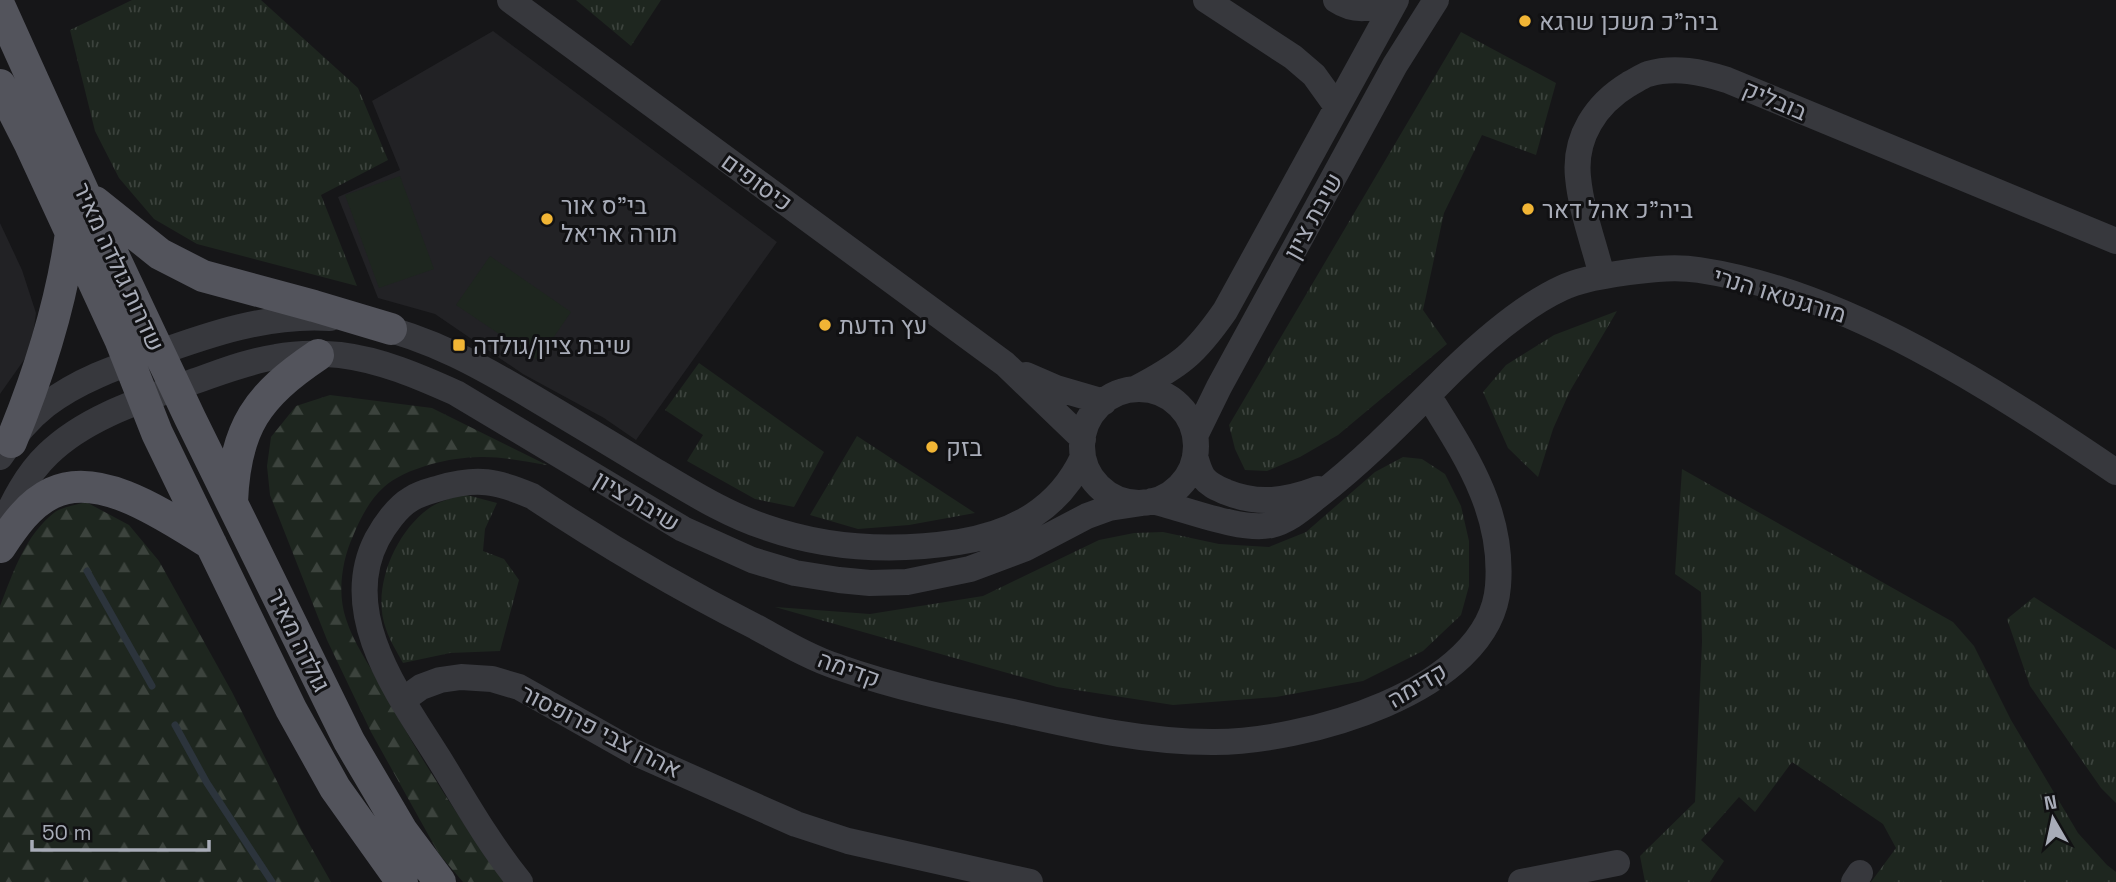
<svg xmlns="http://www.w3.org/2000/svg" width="2116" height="882" viewBox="0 0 2116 882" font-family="'Space Grotesk',Heebo,sans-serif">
<defs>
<pattern id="grass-tufts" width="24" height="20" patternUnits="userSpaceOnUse" patternTransform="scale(1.75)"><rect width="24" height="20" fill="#1e261f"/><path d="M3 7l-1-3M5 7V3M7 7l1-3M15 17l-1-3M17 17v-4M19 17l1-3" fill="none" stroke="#3c433d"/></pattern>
<pattern id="forest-firs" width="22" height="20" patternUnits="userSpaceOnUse" patternTransform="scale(1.75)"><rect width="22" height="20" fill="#1e261f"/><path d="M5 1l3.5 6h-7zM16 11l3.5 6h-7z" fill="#3c433d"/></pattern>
</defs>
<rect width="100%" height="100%" fill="#161618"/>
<path fill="#222225" d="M493,31L777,242L636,440L604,418L523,374L435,314L378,298L338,197L400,170L372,101Z
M0,223L22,270L36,313L31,350L0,394Z"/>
<path fill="url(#grass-tufts)" d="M132,0H261L358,88L388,160L321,195L357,286L197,244L154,219L119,178L95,131L70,30Z
M576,0H661L631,46Z
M1461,32L1556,83L1536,155L1482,135L1444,213L1423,310L1447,344L1338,435L1300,457L1267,471L1245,470L1235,449L1229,425Z
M1617,311L1570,391L1553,429L1538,477L1508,448L1483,392L1506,365L1554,335Z
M699,363L824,452L794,507L755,499L687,461L703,435L665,410Z
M857,436L975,513L909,525L858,529L810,515Z
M1403,457L1422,459L1445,474L1461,506L1469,541V586L1461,615L1423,651L1363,681L1276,697L1173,705L1057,687L775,607L870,614L983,596L1099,540L1134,533L1163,532L1219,544L1269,547L1306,532L1375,472Z
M1682,469L1953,622L1974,646L2011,720L2078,833L2107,865L2116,872V882H1871L1896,848L1883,824L1792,762L1755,812L1739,797L1701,840L1724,861L1710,882H1645L1640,856L1695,802L1702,642L1701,592L1675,574Z
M463,494L497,503L485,529L483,551L504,559L519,580L500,651L450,653L403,663C397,652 390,641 386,629C371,589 395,533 428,509C437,502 452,498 463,494Z
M2034,597L2116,650V803L2101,788L2030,686L2007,619Z"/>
<path fill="url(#forest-firs)" d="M330,395L432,408L547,465C527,462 505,457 484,457C455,456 406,467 384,487C370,499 360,519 353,536C342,560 337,593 346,619C353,642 369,664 380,685C417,753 459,820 505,882H463L439,854L371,732L327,640L270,495L267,466L271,437L296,406Z
M86,502L129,525L159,561L232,692L302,831L331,882H0V606C13,573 25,535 55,512C63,507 76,505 86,502Z"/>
<path fill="#1e261f" d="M400,176L434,269L379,288L345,195Z
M490,256L571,312L538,360L456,305Z"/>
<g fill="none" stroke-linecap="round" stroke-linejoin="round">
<path stroke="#2c343c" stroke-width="7" d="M87,571L152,686
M175,725L207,783L272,882"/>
<path stroke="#37383d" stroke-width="26" d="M510,0L1005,364L1083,439
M1206,0L1293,57L1314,75L1337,107
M1336,0C1354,12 1372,10 1391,0
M1602,276C1594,244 1581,210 1578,177C1574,137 1596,104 1629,84C1635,81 1642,76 1648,74C1675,66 1702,72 1727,80L2116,241
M371,325C431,338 482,367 534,398C574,422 613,445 652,469C688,490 725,514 765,527C828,549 894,552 959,542C1014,533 1059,509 1083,457
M1026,375L1056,388L1104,402
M1135,389C1181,365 1195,354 1225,311L1396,0
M1082 446a57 57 0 1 1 114 0a57 57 0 1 1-114 0Z
M1195,436L1219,387L1395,65L1436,0
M1195,456C1197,463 1199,471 1203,477C1209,485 1217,488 1226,492C1258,505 1286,501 1318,489
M0,457C12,439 28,419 46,405C77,381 116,367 152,355C210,334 268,314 330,318
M1152,501C1183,508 1242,532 1271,525C1289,521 1304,507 1318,496C1366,459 1409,414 1452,371C1483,341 1523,306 1562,288C1579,280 1598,277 1616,274C1643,270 1672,266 1699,270C1846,292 1995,390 2116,472
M0,530C13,502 26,475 48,454C87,416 145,399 195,381C221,372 249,361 276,357C296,353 319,353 340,355C381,360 418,376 456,393L683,529L752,560L795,573L839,580L870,583L907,582L970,569L1026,548L1087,516L1109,508L1142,503
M403,700L421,687L440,680L461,677L492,679L519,687L636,753L796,824L848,841L1030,882
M520,882C490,845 466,803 441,762C402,699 337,616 377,539C384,526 397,507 411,499C420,493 430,491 440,488C477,477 497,481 532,496C604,544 679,588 756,627C782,641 810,658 838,667C895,687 954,700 1013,712C1079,727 1144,742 1212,742C1299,743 1490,693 1498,586C1504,511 1465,455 1428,395
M1521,882L1617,863
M1854,882L1860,873"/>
<path stroke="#53545c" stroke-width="32" d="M0,7L83,191L190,418L349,741L402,831L440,882
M0,85L30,144L120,339L157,433L291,709L335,788L402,882
M95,202L160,254L203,276L314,306L391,329
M11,442C39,374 61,306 71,233
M232,502C235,427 257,396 318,355
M0,547C14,526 29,504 52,493C101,469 170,519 211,544"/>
</g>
<g fill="#f1b535" stroke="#111113" stroke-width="2.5">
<circle cx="1525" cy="21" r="7"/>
<circle cx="1528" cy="209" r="7"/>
<circle cx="547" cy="219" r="7"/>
<circle cx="825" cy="325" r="7"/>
<rect x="452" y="338" width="14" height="14" rx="3.5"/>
<circle cx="932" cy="447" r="7"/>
</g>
<g text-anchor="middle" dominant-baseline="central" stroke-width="6" stroke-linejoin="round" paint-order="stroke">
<g font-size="24" fill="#a8acb8" stroke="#111113" text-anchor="start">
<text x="1539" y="21">ביה"כ משכן שרגא</text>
<text x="561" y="205">בי"ס אור<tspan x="561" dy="28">תורה אריאל</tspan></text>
<text x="1542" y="209">ביה"כ אהל דאר</text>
<text x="839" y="325">עץ הדעת</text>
<text x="473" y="345">שיבת ציון/גולדה</text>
<text x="946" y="447">בזק</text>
</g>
<g font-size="24" fill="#a8acb8" stroke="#111113">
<text transform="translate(1775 100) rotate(23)">בובליק</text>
<text transform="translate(757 182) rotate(36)">כיסופים</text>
<text transform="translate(1313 216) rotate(-61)">שיבת ציון</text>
<text transform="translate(119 267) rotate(65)">שדרות גולדה מאיר</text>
<text transform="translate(1780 295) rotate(17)">מורגנטאו הנרי</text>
<text transform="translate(637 501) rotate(31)">שיבת ציון</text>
<text transform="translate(299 640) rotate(64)">גולדה מאיר</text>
<text transform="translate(849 669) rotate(20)">קדימה</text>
<text transform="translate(1417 685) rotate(-31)">קדימה</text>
<text transform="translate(601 731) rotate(27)">אהרן צבי פרופסור</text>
</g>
</g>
<g transform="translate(2053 819) rotate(351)" stroke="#111113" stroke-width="5" paint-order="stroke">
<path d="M0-5L12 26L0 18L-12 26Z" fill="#a8acb8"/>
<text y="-10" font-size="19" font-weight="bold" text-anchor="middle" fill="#a8acb8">N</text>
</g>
<path d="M32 840v10h177v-10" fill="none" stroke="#a8acb8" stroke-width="3.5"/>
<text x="42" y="840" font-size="21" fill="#a8acb8" stroke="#111113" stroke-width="5" paint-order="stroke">50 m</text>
</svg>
